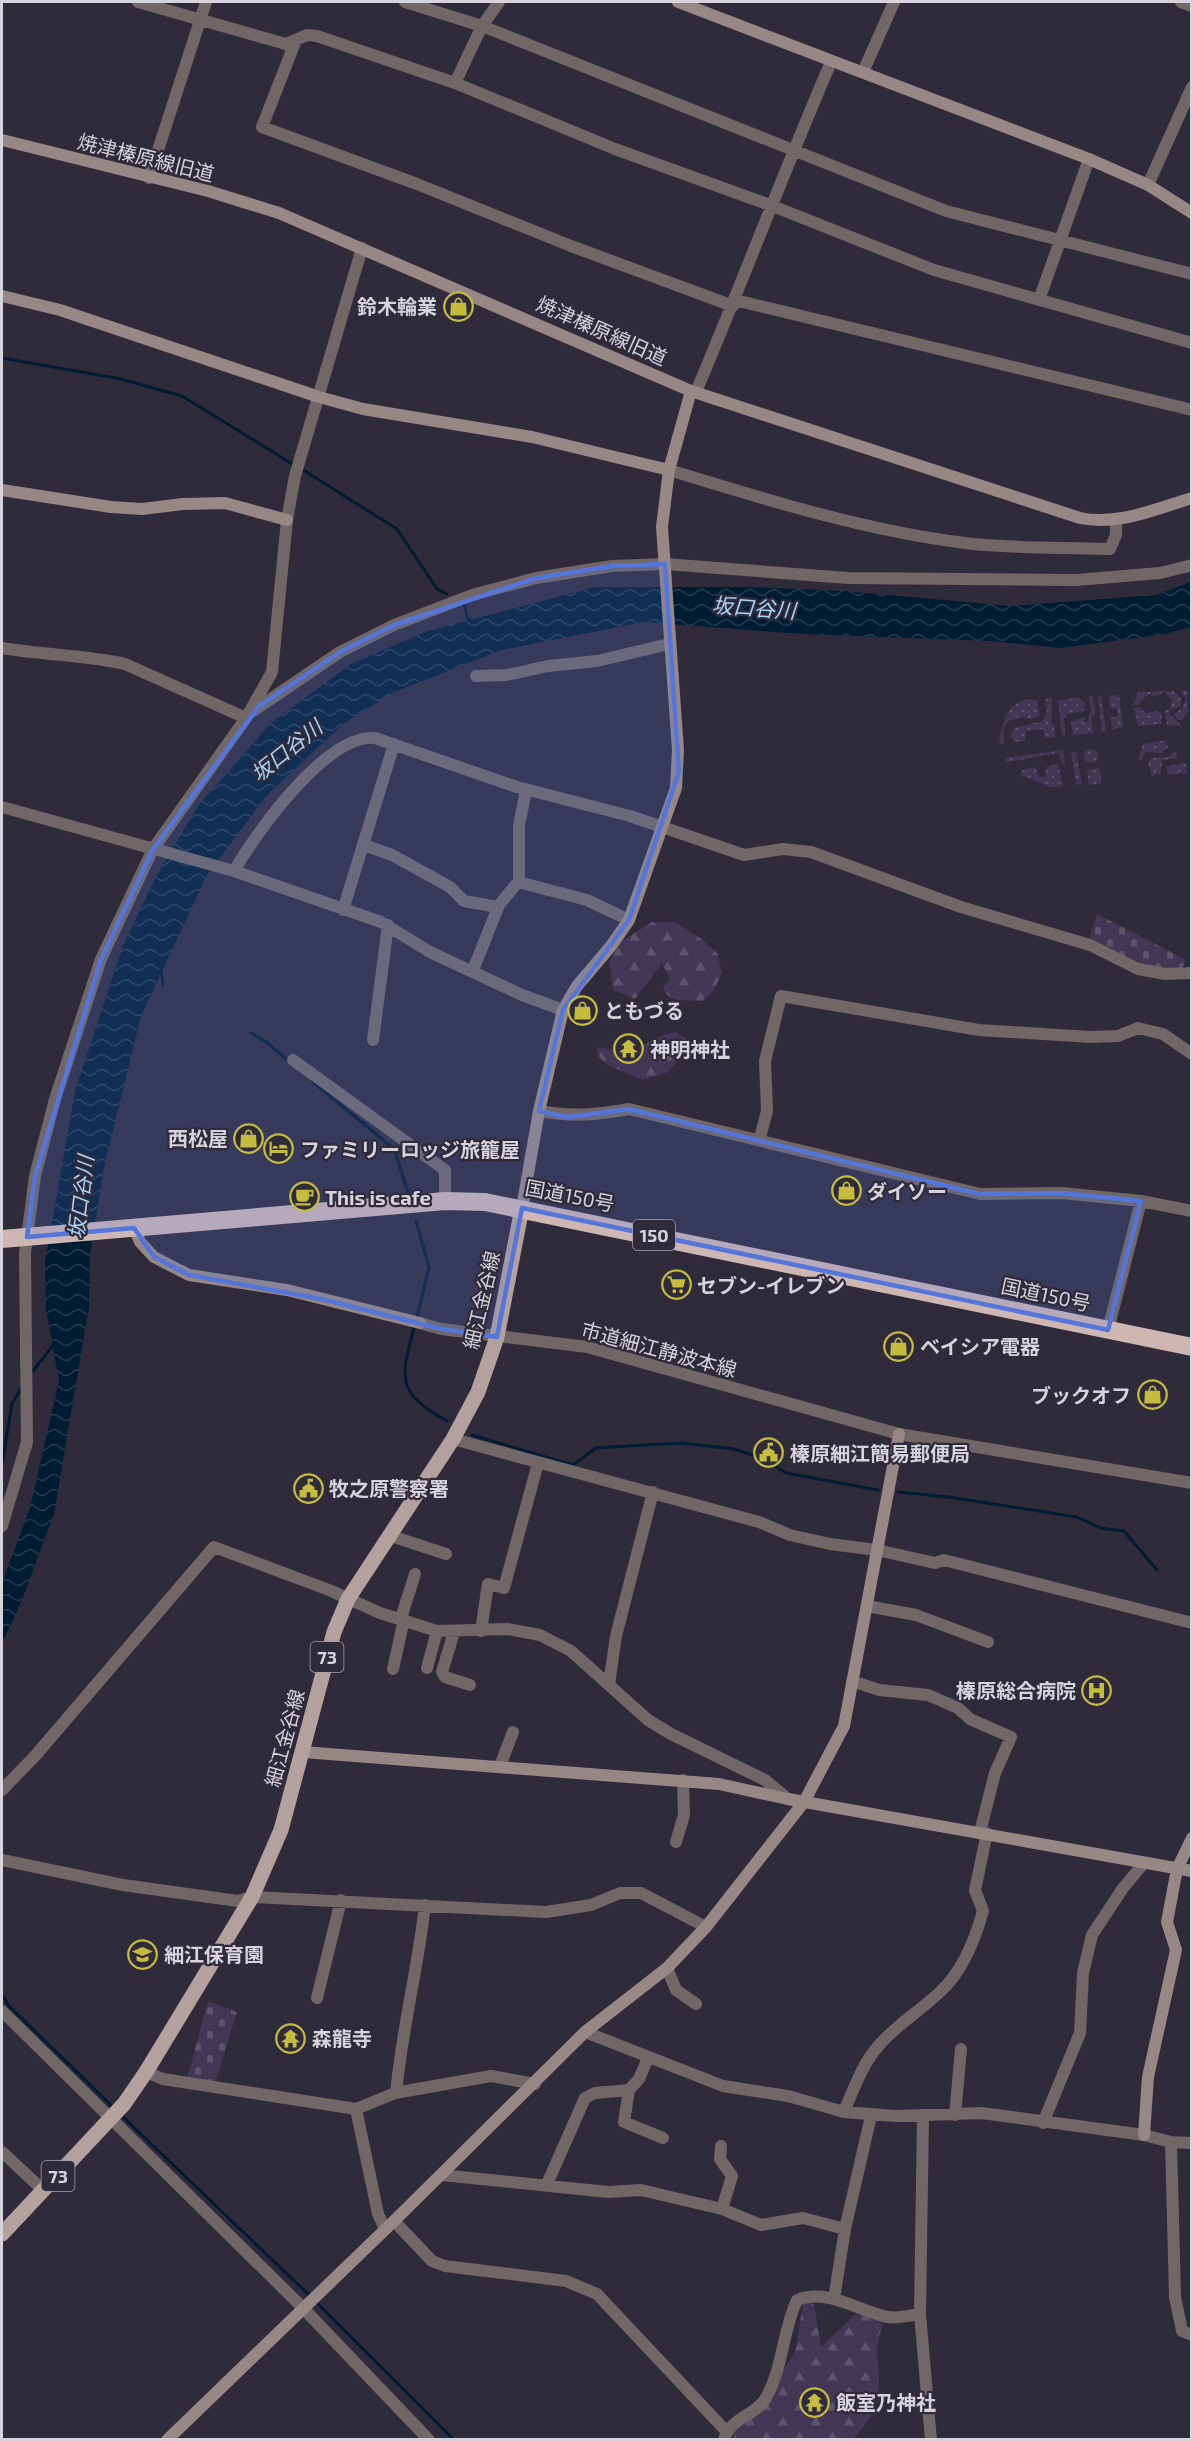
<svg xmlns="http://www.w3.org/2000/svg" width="1193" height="2441" viewBox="0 0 1193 2441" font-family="'Exo 2','Noto Sans JP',sans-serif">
<defs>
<pattern id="grass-dots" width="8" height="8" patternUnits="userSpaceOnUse" patternTransform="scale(1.5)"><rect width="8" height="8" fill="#423755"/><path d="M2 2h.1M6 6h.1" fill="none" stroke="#5d536d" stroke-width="1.8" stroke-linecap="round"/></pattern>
<pattern id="forest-firs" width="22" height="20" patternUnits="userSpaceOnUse" patternTransform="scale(1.5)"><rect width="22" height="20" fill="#423755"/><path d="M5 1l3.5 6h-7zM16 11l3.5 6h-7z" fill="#5d536d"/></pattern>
<pattern id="cemetery-stones" width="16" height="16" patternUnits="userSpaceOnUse" patternTransform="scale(1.5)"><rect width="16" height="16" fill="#423755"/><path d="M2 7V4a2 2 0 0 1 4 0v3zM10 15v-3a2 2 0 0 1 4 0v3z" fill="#5d536d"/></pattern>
<pattern id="water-waves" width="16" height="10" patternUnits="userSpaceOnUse" patternTransform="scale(1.5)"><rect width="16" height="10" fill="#001c33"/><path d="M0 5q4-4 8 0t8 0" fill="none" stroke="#243c50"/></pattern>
</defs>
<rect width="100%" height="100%" fill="#302b3a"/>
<path fill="url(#grass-dots)" d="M1187,690L1188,712L1182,720H1178L1174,714L1182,708L1186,699L1181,691Z
M1173,691L1181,698V707L1173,708L1169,714L1182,726L1167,725L1165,711L1170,709L1172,700L1164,692L1154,697L1151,694L1143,698L1140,704L1133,705L1138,692Z
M1119,695L1123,727L1113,729L1110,718L1118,716L1117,709L1110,708L1109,696Z
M1089,696H1093L1095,713L1091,718L1093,733L1073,735L1071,722L1085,717L1084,723L1088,722L1091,711Z
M1101,696L1106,731L1102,732L1098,697Z
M1078,697L1085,703L1084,711L1068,714L1064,718L1065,735L1062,736L1058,701Z
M1052,698L1051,724L1054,725L1055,737L1045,738L1043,729L1025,731V741L1015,742L1011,737L1014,728L1042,721L1047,713L1045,699Z
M1028,699L1037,700L1039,715L1032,719L1022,717L1008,721L1004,728V743L1001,744L999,740C1004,722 1006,704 1028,699Z
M1140,707L1145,713L1157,711L1161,713L1162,724L1138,726L1134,708Z
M1166,740L1168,748L1160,753L1146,752L1141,760H1138L1143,744Z
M1084 756a7 7 0 1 1 14 0a7 7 0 1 1-14 0Z
M1063,750L1065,764L1062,765L1059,753L1007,762L1005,758Z
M1177,751V758L1163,760L1160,774L1152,776L1148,763L1151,758L1167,757Z
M1071,752H1076L1082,784L1076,785Z
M1186,763L1187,773L1169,775L1166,766Z
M1058,764L1063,786L1051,787L1020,775L1022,770L1036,767L1039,778L1045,777L1047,766Z
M1099,768L1102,783L1089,785L1087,770Z"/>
<path fill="url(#forest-firs)" d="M652,922H675L700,938L717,953L722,972L714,990L702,1001C689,1000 667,1004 663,987L670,979L662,963L635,999L613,990L609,962L622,941Z
M676,1032L692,1043L668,1072L643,1080L605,1064L597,1054V1047C610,1049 627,1053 640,1047C656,1039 657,1036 676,1032Z
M804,2298L814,2305L821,2347L859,2311L883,2324C867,2363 894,2388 864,2426C860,2431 856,2437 851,2440L734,2439L736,2420L771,2389L795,2352Z"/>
<path fill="url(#cemetery-stones)" d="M1097,914L1186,960L1182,969L1142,966L1089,940Z
M208,2001L237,2012L215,2083L187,2079Z"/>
<path fill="url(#water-waves)" d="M1191,582V627L1165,634L1060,648L991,641L802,634L644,622L501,650L392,693L343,724L266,796L207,875L141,1016L104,1167L90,1254L89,1307L54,1514L22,1600L2,1644V1583L30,1508L59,1381L46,1309L45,1262L75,1091L123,946L157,875L198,806L271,723L351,664L428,631L595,587H749L845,591L1009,606L1156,595Z"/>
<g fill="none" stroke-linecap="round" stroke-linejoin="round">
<path stroke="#001c33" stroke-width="3" d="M2,358L121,379L182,396L294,465
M300,468L397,529L437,589L447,594
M464,603L468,620L472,621
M161,969L163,985
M251,1033L265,1041L290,1062
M313,1082L394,1149L408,1192
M416,1221L429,1267L417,1318
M415,1324C401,1378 394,1391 447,1421
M33,1371L54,1344
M472,1435L573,1465L596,1448L681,1443L734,1449L764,1459L786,1473L878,1490
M2,1465L12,1403L21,1389
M898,1492L948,1497L1077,1517L1101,1528L1124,1531L1157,1570
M2,1995L9,2006L113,2107
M120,2114L310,2296
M315,2301L454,2440"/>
<path stroke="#716766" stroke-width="12" d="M138,2L286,44L307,35L317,36L455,83L615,149L770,205L934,270L1192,343
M405,2L482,26L946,211L1192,274
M1181,2L1192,6
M296,40L262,127L417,184L571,246L733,306
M863,72L894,2
M455,83L482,26L499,2
M149,178L206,2
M1148,185L1192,87
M735,300L1192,410
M1039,300L1089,159
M696,392C742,283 784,171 831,62
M669,470C764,499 866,531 965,543C1013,549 1062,547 1110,549L1116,535V520
M2,648C42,655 87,655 125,664L246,718
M476,676L507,675L548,666L597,661L669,644
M253,711L340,652L394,625L472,595L536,578L612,566L665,564L848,578L1076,580L1160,573L1192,565
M2,807L234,871L381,922L430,952L522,995L563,1010
M364,845L392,855L450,887L464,901L498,907
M234,871C256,833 326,734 375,738L517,787L630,816L744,855L783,849L811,852L961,907L1090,945L1138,969L1165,974L1192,973
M518,882L587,900L629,920
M343,910L394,744
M473,970L499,905L519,881V826L526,790
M373,1040L388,925
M293,1060L445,1170V1201
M539,1111C572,1117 597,1115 629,1109L980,1194L1062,1193L1141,1201L1192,1211
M760,1138L767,1111L765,1061L781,996L979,1030L1090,1037L1118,1036L1138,1028L1163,1034L1192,1054
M420,1323L441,1329L587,1347L899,1434L1192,1483
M1108,1330L1141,1201
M453,1439L759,1522L790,1535L830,1544L877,1550L935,1563L944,1560L1192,1623
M2,1526L27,1442L25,1253L35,1176L55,1099L101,959L153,849L246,718L272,672L287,520L295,476L362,248
M388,1535L446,1554
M867,1606L916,1615L988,1642
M401,1618L415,1574
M481,1631L488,1584L504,1588L538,1463
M454,1632L442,1672L445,1677L470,1685
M427,1668L437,1631
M393,1669L404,1619
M852,1681L879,1690L928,1695L958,1708L970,1719L1011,1737L995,1773L980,1832
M609,1684L616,1636L653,1492
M500,1766L513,1732
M2,1790L35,1756L214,1547L329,1590L380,1613L437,1631L507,1629L540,1635L571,1651L648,1720L671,1734L765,1780L788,1799
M676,1842L684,1815L683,1780
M2,1860L123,1885L238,1901L252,1897L546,1912L591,1905L620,1893H641L706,1927
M667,1968L676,1990L696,2004
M317,1998L341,1900
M2,2011L303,2308L429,2440
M585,2032L723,2086L788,2096L844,2112L896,2116L982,2113L1144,2135L1171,2142L1192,2143
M146,2072L163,2079L356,2109L395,2093L491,2076L535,2084
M629,2090L624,2122L663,2138
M396,2093C402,2029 418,1968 425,1905
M356,2109L378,2214L385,2229
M844,2112C854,2088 863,2062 881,2043C899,2023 921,2010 940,1992C962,1972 975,1940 983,1911L975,1890L987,1833
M955,2115L961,2049
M923,2116L920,2314L931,2440
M1043,2123L1080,2033L1083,1973L1092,1935L1123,1888L1144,1863
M1171,2142L1175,2297L1182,2331L1192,2335
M721,2146L720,2159L732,2176L722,2209
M2,2152L44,2191
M441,2175L608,2192L641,2190L722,2209L761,2225L803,2218L845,2229
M547,2184L585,2098L595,2093L629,2090L639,2079L648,2058
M394,2221L432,2261L445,2266L566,2281L597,2294L726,2431
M834,2299L845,2229L871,2116
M724,2440C730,2417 756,2416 766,2398C784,2365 782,2332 797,2300C829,2288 858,2311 888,2317C897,2319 910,2315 920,2314"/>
<path stroke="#978785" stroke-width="12" d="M678,2L1089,159L1148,185L1192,213
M2,140L208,191L279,213L691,391L1080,518C1118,526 1155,509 1192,498
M2,296L60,310L319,397L363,409L532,437L669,470
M2,490L111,507L142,509L183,504L225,503L287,520
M522,1208L539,1111L563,1010L577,986L611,946L629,920L676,788L678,750L662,527L669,470L691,391
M134,1228L140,1242L154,1257L189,1275L287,1290L420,1323
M303,1752L719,1784L788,1799L1192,1871
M1144,2135L1148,2077L1176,1950L1167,1922L1177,1869L1192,1838
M167,2440L394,2221L585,2032L667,1968L706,1927L804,1802L844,1726L899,1434"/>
<path stroke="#b4a09d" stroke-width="15" d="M2,2234L124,2104L146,2072L252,1897L281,1830L334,1632L348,1599L453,1439L478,1392L497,1337L522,1208"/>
<path stroke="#ceb6b3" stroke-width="18" d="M2,1239L445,1201L485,1202L1192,1347"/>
</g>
<path fill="#5476da" fill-opacity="0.2" stroke="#5476da" stroke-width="4.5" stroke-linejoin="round" d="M665,564L679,772L629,920L563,1010L539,1111L568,1117L629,1109L980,1194L1062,1193L1141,1201L1108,1330L522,1208L497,1337L441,1329L321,1299L189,1275L154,1257L134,1228L27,1237L35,1176L101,959L153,849L259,706L340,652L394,625L536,578L612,566Z"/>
<defs>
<symbol id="shop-ring" viewBox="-11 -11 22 22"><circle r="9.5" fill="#302b3a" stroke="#c5bc3d" stroke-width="1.5"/><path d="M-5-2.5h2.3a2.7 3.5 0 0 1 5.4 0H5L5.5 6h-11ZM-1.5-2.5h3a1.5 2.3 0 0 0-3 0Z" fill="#c5bc3d"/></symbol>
<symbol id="temple-ring" viewBox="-11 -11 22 22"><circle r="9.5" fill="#302b3a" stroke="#c5bc3d" stroke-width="1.5"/><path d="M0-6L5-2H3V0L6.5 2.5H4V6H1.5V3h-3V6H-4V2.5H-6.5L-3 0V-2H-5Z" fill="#c5bc3d"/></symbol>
<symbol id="hotel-ring" viewBox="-11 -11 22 22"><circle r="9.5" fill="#302b3a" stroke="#c5bc3d" stroke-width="1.5"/><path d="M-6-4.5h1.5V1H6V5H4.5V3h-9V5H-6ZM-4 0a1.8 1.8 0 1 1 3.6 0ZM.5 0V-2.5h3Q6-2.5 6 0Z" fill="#c5bc3d"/></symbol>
<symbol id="cafe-ring" viewBox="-11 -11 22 22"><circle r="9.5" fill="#302b3a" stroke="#c5bc3d" stroke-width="1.5"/><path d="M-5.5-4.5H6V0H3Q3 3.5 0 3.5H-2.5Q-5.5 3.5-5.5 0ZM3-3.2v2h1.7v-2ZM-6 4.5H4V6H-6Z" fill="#c5bc3d"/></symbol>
<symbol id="supermarket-ring" viewBox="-11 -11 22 22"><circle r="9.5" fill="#302b3a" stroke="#c5bc3d" stroke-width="1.5"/><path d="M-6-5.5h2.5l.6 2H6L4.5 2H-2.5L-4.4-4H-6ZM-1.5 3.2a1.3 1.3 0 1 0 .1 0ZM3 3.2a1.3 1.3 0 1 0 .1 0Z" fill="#c5bc3d"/></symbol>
<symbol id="civic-ring" viewBox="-11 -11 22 22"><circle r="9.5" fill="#302b3a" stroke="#c5bc3d" stroke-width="1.5"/><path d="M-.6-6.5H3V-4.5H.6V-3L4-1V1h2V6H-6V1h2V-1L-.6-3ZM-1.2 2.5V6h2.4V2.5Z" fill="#c5bc3d"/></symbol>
<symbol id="hospital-ring" viewBox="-11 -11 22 22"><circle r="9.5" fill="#302b3a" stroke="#c5bc3d" stroke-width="1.5"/><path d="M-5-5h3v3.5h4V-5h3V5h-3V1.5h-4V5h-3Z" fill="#c5bc3d"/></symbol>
<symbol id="school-ring" viewBox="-11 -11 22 22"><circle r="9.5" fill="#302b3a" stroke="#c5bc3d" stroke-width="1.5"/><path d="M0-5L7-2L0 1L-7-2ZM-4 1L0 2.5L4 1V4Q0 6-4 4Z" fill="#c5bc3d"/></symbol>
</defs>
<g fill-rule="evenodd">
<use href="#shop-ring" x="442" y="290" width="33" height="33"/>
<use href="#shop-ring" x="566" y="994" width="33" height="33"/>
<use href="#temple-ring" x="612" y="1032" width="33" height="33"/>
<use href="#shop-ring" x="232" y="1122" width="33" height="33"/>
<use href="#hotel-ring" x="262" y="1132" width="33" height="33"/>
<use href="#shop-ring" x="830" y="1174" width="33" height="33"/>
<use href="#cafe-ring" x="288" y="1180" width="33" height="33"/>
<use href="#supermarket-ring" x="660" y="1268" width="33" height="33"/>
<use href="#shop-ring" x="882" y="1330" width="33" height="33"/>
<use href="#shop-ring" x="1136" y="1378" width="33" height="33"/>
<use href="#civic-ring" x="752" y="1436" width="33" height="33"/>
<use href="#civic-ring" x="292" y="1472" width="33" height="33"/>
<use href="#hospital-ring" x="1080" y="1674" width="33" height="33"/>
<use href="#school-ring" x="126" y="1938" width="33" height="33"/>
<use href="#temple-ring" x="274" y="2022" width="33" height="33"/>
<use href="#temple-ring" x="798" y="2386" width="33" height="33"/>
</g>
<g text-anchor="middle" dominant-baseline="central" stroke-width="4.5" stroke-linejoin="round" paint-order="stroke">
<g fill="#302b3a" stroke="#a4a1ac" stroke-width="1.5">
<rect x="633" y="1220" width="42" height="30" rx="4.5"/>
<rect x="310.5" y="1642" width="33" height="30" rx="4.5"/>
<rect x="41.5" y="2161" width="33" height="30" rx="4.5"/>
</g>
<g font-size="18" font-weight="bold" fill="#d6d3dd">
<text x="654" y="1235">150</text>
<text x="327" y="1657">73</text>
<text x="58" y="2176">73</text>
</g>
<g font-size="20" fill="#d6d3dd" stroke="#302b3a">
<text transform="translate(146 157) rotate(14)">焼津榛原線旧道</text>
<text transform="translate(602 330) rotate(24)">焼津榛原線旧道</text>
<text transform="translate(570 1195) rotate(11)">国道150号</text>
<text transform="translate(1046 1294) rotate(12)">国道150号</text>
<text transform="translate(481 1300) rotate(-77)">細江金谷線</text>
<text transform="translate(659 1349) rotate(15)">市道細江静波本線</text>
<text transform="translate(284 1738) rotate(-75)">細江金谷線</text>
</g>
<g font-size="20" font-weight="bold" fill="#d6d3dd" stroke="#302b3a" text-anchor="start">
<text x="437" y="306" text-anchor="end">鈴木輪業</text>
<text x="604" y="1010">ともづる</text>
<text x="650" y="1049">神明神社</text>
<text x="228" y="1138" text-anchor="end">西松屋</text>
<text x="300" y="1149">ファミリーロッジ旅籠屋</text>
<text x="867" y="1191">ダイソー</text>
<text x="325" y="1197">This is cafe</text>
<text x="697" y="1285">セブン-イレブン</text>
<text x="920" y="1346">ベイシア電器</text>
<text x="1131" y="1395" text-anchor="end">ブックオフ</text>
<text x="790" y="1453">榛原細江簡易郵便局</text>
<text x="329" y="1488">牧之原警察署</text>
<text x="1076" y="1690" text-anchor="end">榛原総合病院</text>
<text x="164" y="1954">細江保育園</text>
<text x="312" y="2038">森龍寺</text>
<text x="836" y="2402">飯室乃神社</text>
</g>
<g font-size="21" font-style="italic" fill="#a6d3f8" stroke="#302b3a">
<text transform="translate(754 607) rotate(4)">坂口谷川</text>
<text transform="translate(286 750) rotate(-39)">坂口谷川</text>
<text transform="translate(80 1197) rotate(-83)">坂口谷川</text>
</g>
</g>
<rect width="1193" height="2441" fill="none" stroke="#d6d3dd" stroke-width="6"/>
</svg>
